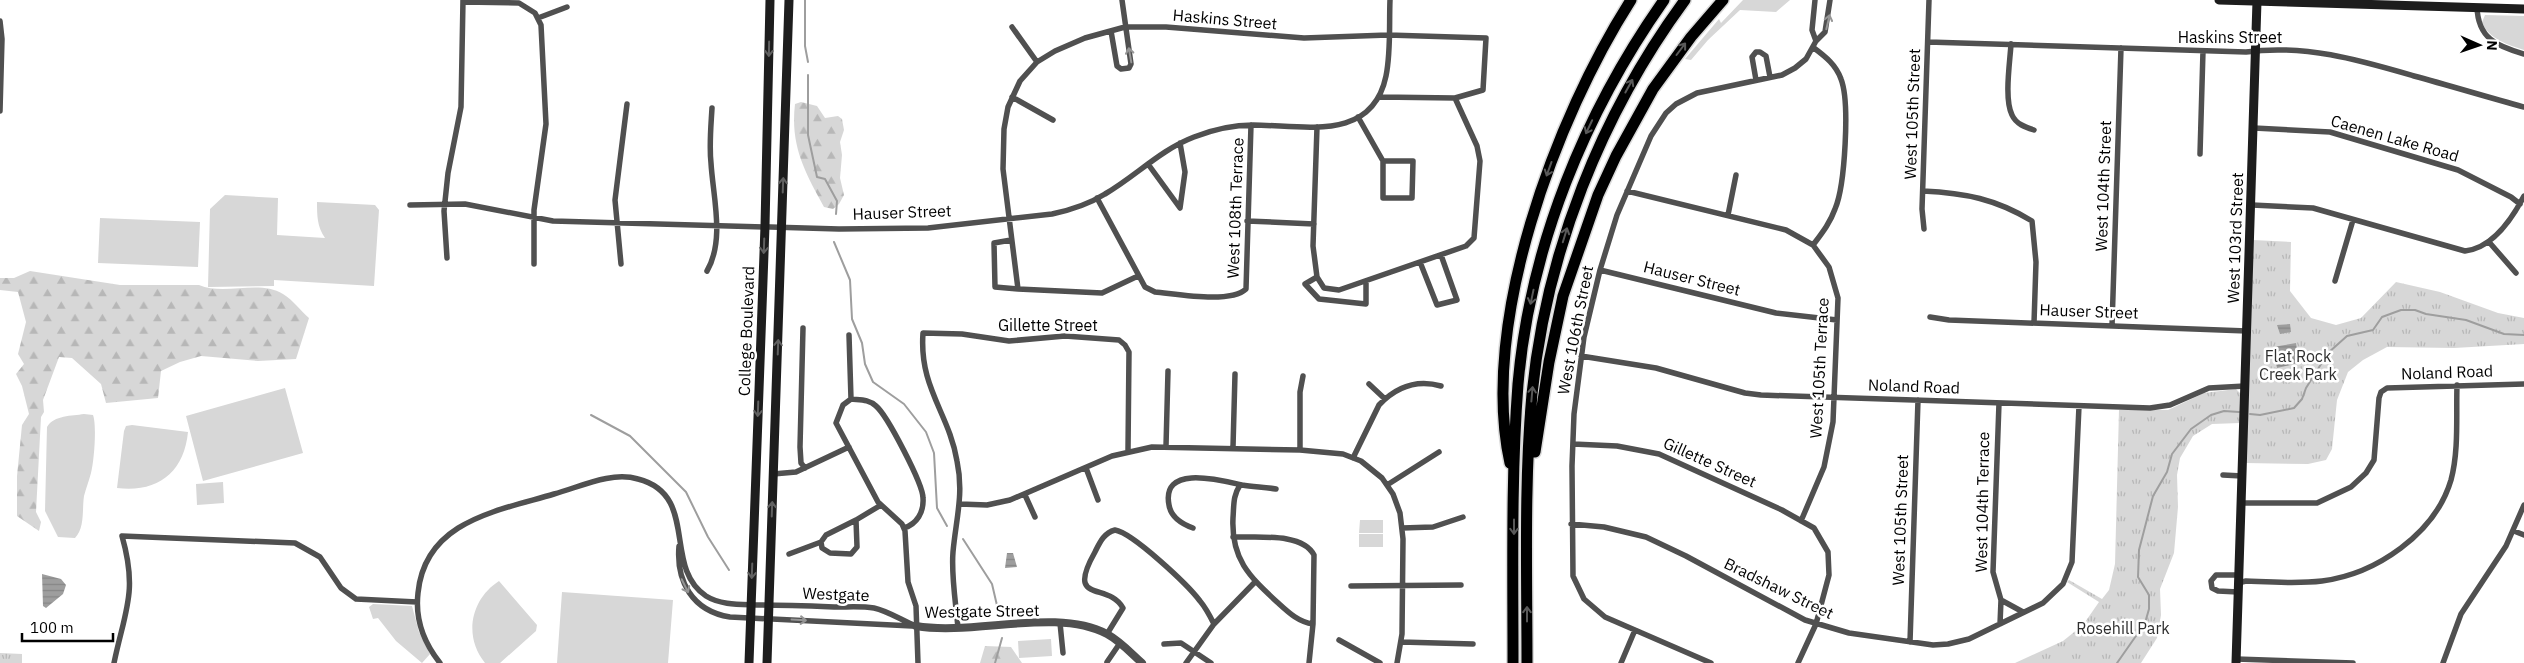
<svg xmlns="http://www.w3.org/2000/svg" width="2524" height="663" viewBox="0 0 2524 663" font-family="'IBM Plex Sans',sans-serif">
<defs>
<pattern id="forest-firs" width="22" height="20" patternUnits="userSpaceOnUse" patternTransform="scale(1.25)"><rect width="22" height="20" fill="#d7d7d7"/><path d="M5 1l3.5 6h-7zM16 11l3.5 6h-7z" fill="#b7b7b7"/></pattern>
<pattern id="park-tufts" width="24" height="20" patternUnits="userSpaceOnUse" patternTransform="scale(1.25)"><rect width="24" height="20" fill="#d7d7d7"/><path d="M3 7l-1-3M5 7V3M7 7l1-3M15 17l-1-3M17 17v-4M19 17l1-3" fill="none" stroke="#b7b7b7"/></pattern>
<pattern id="water-rules" width="6" height="5" patternUnits="userSpaceOnUse" patternTransform="scale(1.25)"><rect width="6" height="5" fill="#9e9e9e"/><path d="M0 2.5h6" fill="none" stroke="#868686"/></pattern>
</defs>
<rect width="100%" height="100%" fill="#fff"/>
<path fill="#d7d7d7" d="M1743,0H1790L1776,12L1740,10L1708,40L1691,60L1685,59L1719,19L1721,23Z
M2485,15L2524,16V50C2509,45 2488,39 2482,22Z
M225,195L278,198L277,235L325,238C317,227 317,215 317,202L375,205L379,210L374,286L274,280V286L208,287L210,209Z
M100,218L200,222L198,267L98,263Z
M285,388L303,453L203,481L186,416Z
M84,414L93,415C97,425 94,462 91,473C89,481 86,488 84,496C82,509 85,528 75,538L58,537L45,511L47,427C54,415 72,416 84,414Z
M132,425L188,432C184,473 157,493 117,488L124,431L126,426Z
M223,482L224,503L197,505L196,484Z
M1360,520H1383V533H1359Z
M1359,534H1383V547H1359Z
M499,581L537,625L536,631L500,663H485C463,636 471,599 499,581Z
M562,592L673,600L668,663H557Z
M373,604L412,606L419,632L430,654L422,663L396,641L378,618L373,619L369,607Z
M1051,639L1052,656L1019,658L1018,641Z"/>
<path fill="url(#forest-firs)" d="M801,102L817,106L825,118L838,116L842,119L844,130L840,142L842,155L840,178L844,195L839,204L833,209L824,207C805,172 790,146 795,104Z
M30,271L120,285H199C225,296 259,279 283,294C293,300 301,311 309,318L296,359L258,361L201,356L180,362L161,371L158,398L106,403L101,384L72,358L59,357L43,400L44,412L41,417L36,512L41,522L39,531L17,516V476L22,425L29,414L22,386L16,374L24,364L18,354L26,322L18,292L0,290V278H14Z
M985,646L1011,647L1022,663H980Z"/>
<path fill="url(#park-tufts)" d="M2253,240L2291,242L2290,291L2311,318L2336,325L2361,318L2396,282L2440,292L2498,313L2524,318V344L2454,348L2387,347L2363,360L2348,372L2337,400L2332,449L2326,460L2308,464L2246,463Z
M2236,389L2241,394L2240,423L2212,424L2193,436L2180,458L2177,475L2178,507L2174,553L2160,589L2161,615L2157,638L2141,663H2015L2063,641L2083,625L2099,602L2067,582L2069,580L2102,599L2109,590L2115,564L2119,410H2168L2204,393Z
M0,653L22,654V663H0Z"/>
<path fill="url(#water-rules)" d="M2290,324L2291,332L2280,334L2277,325Z
M2296,343L2299,363L2277,368L2273,347Z
M1007,553H1013L1017,567L1005,568Z
M42,574L61,579L66,585L63,594L46,608L43,606Z"/>
<g fill="none" stroke-linecap="round" stroke-linejoin="round">
<path stroke="#9e9e9e" stroke-width="2" d="M805,0V46L808,62
M808,75V135L817,177L825,179L837,201L836,214
M834,242L850,280L852,319L862,343L865,364L873,382L904,404L926,432L934,453L937,508L947,526
M2250,414L2260,415L2294,408L2302,399L2306,388L2328,353L2347,336L2373,330L2382,317L2401,310H2415L2426,314L2466,320L2504,334L2524,335
M591,415L630,436L686,492L708,537L729,570
M963,539L992,584L999,614
M995,663L1002,638
M2117,663L2145,623L2149,609V595L2138,577L2139,550L2153,496L2167,472L2172,454L2191,429L2211,415L2224,411L2239,412"/>
<defs>
<path id="motorway" d="M1535,452L1549,362L1563,296L1598,195L1616,156L1653,89L1691,37L1723,0
M1510,463C1479,323 1556,117 1631,0
M1513,663C1513,570 1511,476 1518,384C1530,246 1585,112 1664,0
M1527,663C1527,574 1524,483 1532,394C1546,253 1601,114 1685,0"/>
</defs>
<use href="#motorway" stroke="#dbdbdb" stroke-width="14"/>
<path stroke="#505050" stroke-width="5.5" d="M1815,0L1812,30L1816,41
M463,2L519,3L535,13L541,25L546,124L534,210V264
M2477,7C2478,38 2496,46 2524,54
M538,18L567,7
M0,21L2,39L0,111
M1012,27L1037,62
M1111,31L1117,66L1121,69L1129,68L1131,64L1122,0
M1928,42L2246,52C2305,44 2359,60 2414,76C2451,86 2487,97 2524,107
M2011,44C2010,62 2004,99 2012,115C2016,124 2025,127 2034,130
M1756,80L1752,57L1756,52H1760L1766,56L1770,77
M1012,97L1053,120
M1358,117L1383,161V198H1412L1413,161H1383
M1317,127L1313,246L1317,277L1324,288L1339,290L1466,246L1474,238L1480,161L1477,146L1455,98
M2254,128L2330,132L2458,170L2511,197L2520,204
M2200,154L2203,51
M1148,164L1180,208L1185,172L1180,143
M1627,191L1786,230L1813,245L1829,267L1838,298L1833,422L1824,467L1801,521
M1923,191C1965,193 1996,199 2032,221L2036,262L2034,323
M1097,198L1145,287L1155,292C1177,294 1230,304 1246,289L1251,125
M410,205L465,204L553,221L839,229L928,228L1052,214C1071,210 1089,204 1105,194C1136,176 1160,150 1194,137C1212,130 1233,125 1253,125C1303,125 1372,143 1386,76C1391,52 1389,24 1390,0
M2252,205L2313,208L2465,251C2493,248 2512,219 2524,196
M1728,215L1736,175
M1247,221L1314,224
M1924,229L1922,209L1929,0
M1011,240L994,243L995,287L1018,289
M2489,242L2516,273
M1813,245C1822,233 1830,223 1835,209C1845,186 1850,102 1841,79C1836,65 1826,57 1814,48
M447,258L444,211L448,173L461,107L463,0
M1420,262L1437,305L1457,300L1441,255
M621,264L615,200L627,104
M1600,270L1776,313L1837,320
M707,271C725,240 713,197 711,163C709,145 711,126 712,108
M1138,276L1102,293L1018,289L1003,169L1004,129L1008,107L1020,81L1037,62L1055,51L1085,38L1125,27H1166L1304,38L1388,35L1486,38L1483,90L1455,98L1379,97
M1317,277L1305,284L1319,299L1366,304V281
M2335,281L2353,220
M1930,317L1949,320L2247,331
M2112,326L2121,48
M803,328L800,447L801,463L805,468
M849,335L851,399
M1581,356L1656,368L1745,393L1761,395L2150,408L2170,405L2209,388L2245,386
M1369,384L1385,399
M1999,403L1993,572L2001,600L2000,624
M1573,444L1617,446L1659,454L1782,510L1814,528L1828,552L1829,575L1816,624L1798,663
M1166,446L1168,371
M1233,447L1235,374
M1300,450V392L1303,376
M1353,458L1379,405C1396,387 1416,379 1441,386
M1086,468L1098,500
M773,474L796,472L849,447
M2223,475L2242,476
M1240,485C1233,496 1234,504 1233,518C1231,559 1249,576 1277,602C1288,612 1298,622 1313,624
M1387,485L1439,452
M1025,495L1035,517
M2241,503H2317L2351,487L2366,473L2374,460L2379,398L2381,392L2387,388L2524,384
M960,504L987,505L1010,500L1112,456L1152,447L1300,450L1343,454L1361,461L1382,478L1393,494L1400,513L1403,539L1402,634L1397,663
M856,520L826,535L821,542L822,548L830,553L851,554L857,547L856,520L881,505
M1571,524L1604,527L1646,537L1686,556L1805,620L1849,633L1933,645L1948,644L1969,639L2043,603L2063,584L2072,562L2079,406
M904,528C917,524 924,512 923,498C923,484 887,415 876,406C869,399 860,400 851,399L843,405L836,423L878,502L902,524L905,531L908,582L916,606L918,663
M1193,528C1182,524 1171,518 1169,505C1161,464 1220,480 1242,485C1253,487 1265,487 1276,489
M1402,528L1433,527L1463,517
M2514,531L2524,535
M1233,537C1257,538 1302,532 1314,555L1313,624L1309,663
M679,546C676,581 692,611 730,617L912,626
M789,554L821,542
M2238,583L2246,581C2271,582 2297,584 2322,581C2376,574 2435,534 2451,480C2459,450 2456,416 2457,385
M1351,586L1461,585
M2238,592L2218,591L2212,588L2211,581L2216,575H2239
M2001,600L2023,612
M1060,623L1063,653
M958,628C956,604 951,576 953,552C956,519 964,494 957,461C949,413 919,388 923,333L962,334L1009,341L1065,336L1119,340L1125,345L1129,352L1128,450
M1107,634L1123,608C1108,581 1065,605 1095,552C1100,542 1104,533 1115,530C1133,533 1188,585 1200,601C1206,608 1210,616 1214,624
M1339,640L1380,663
M1401,642L1473,644
M1910,642L1918,400
M1164,644L1181,643L1211,663
M2236,659L2353,663
M1107,662L1120,643
M114,663C125,610 138,592 122,536L295,543L320,557L341,588L356,599L417,602
M440,663C424,643 415,619 418,593C425,521 497,511 554,494C580,487 611,471 638,479C700,495 662,567 706,596C722,606 743,604 761,605C786,605 811,606 837,607C849,607 862,606 874,608C888,611 903,621 916,626
M1186,663L1214,624L1255,582
M1621,663L1635,630
M1711,663L1605,617L1584,599L1573,576L1572,466L1574,414L1584,337L1600,270L1617,215L1651,136L1666,113L1676,104L1697,93L1782,75L1795,68L1806,59L1816,41L1825,32L1830,0
M2443,663L2461,614L2506,546L2524,505"/>
<path stroke="#505050" stroke-width="8" d="M916,626C974,636 1056,607 1107,634C1120,641 1131,653 1142,663"/>
<path stroke="#1d1d1d" stroke-width="9" d="M2219,0L2524,9
M749,663L765,226L770,0
M767,663L789,0
M2236,663L2257,1"/>
<use href="#motorway" stroke="#000" stroke-width="11"/>
</g>
<defs><path id="oneway-shaft" d="M-6 0H5M1.5-3L5.5 0L1.5 3" fill="none" stroke-width="1.6" stroke-linecap="round" stroke-linejoin="round" transform="scale(1.25)"/></defs>
<g stroke="#969696">
<use href="#oneway-shaft" transform="translate(1828 22) rotate(-77)"/>
<use href="#oneway-shaft" transform="translate(1130 55) rotate(-100)"/>
<use href="#oneway-shaft" transform="translate(685 586) rotate(64)"/>
<use href="#oneway-shaft" transform="translate(799 620) rotate(3)"/>
</g>
<g stroke="#616161">
<use href="#oneway-shaft" transform="translate(769 49) rotate(91)"/>
<use href="#oneway-shaft" transform="translate(783 185) rotate(-88)"/>
<use href="#oneway-shaft" transform="translate(764 246) rotate(92)"/>
<use href="#oneway-shaft" transform="translate(778 347) rotate(-88)"/>
<use href="#oneway-shaft" transform="translate(758 409) rotate(92)"/>
<use href="#oneway-shaft" transform="translate(772 509) rotate(-88)"/>
<use href="#oneway-shaft" transform="translate(752 571) rotate(92)"/>
</g>
<g stroke="#595959">
<use href="#oneway-shaft" transform="translate(1681 49) rotate(-53)"/>
<use href="#oneway-shaft" transform="translate(1629 86) rotate(-61)"/>
<use href="#oneway-shaft" transform="translate(1589 127) rotate(115)"/>
<use href="#oneway-shaft" transform="translate(1549 169) rotate(110)"/>
<use href="#oneway-shaft" transform="translate(1565 235) rotate(-73)"/>
<use href="#oneway-shaft" transform="translate(1532 297) rotate(102)"/>
<use href="#oneway-shaft" transform="translate(1532 394) rotate(-85)"/>
<use href="#oneway-shaft" transform="translate(1514 527) rotate(90)"/>
<use href="#oneway-shaft" transform="translate(1527 614) rotate(-90)"/>
</g>
<g text-anchor="middle" dominant-baseline="central" stroke-width="5" stroke-linejoin="round" paint-order="stroke">
<g font-size="16" fill="#000" stroke="#fff">
<text transform="translate(1225 19) rotate(5)">Haskins Street</text>
<text x="2230" y="37">Haskins Street</text>
<text transform="translate(1912 114) rotate(-88)">West 105th Street</text>
<text transform="translate(2395 138) rotate(16)">Caenen Lake Road</text>
<text transform="translate(2103 186) rotate(-88)">West 104th Street</text>
<text transform="translate(1235 208) rotate(-88)">West 108th Terrace</text>
<text transform="translate(902 212) rotate(-2)">Hauser Street</text>
<text transform="translate(2235 238) rotate(-88)">West 103rd Street</text>
<text transform="translate(1692 278) rotate(14)">Hauser Street</text>
<text transform="translate(2089 311) rotate(2)">Hauser Street</text>
<text x="1048" y="325">Gillette Street</text>
<text transform="translate(1575 330) rotate(-79)">West 106th Street</text>
<text transform="translate(746 331) rotate(-88)">College Boulevard</text>
<text transform="translate(1819 368) rotate(-87)">West 105th Terrace</text>
<text transform="translate(2447 372) rotate(-2)">Noland Road</text>
<text transform="translate(1914 386) rotate(2)">Noland Road</text>
<text transform="translate(1710 462) rotate(24)">Gillette Street</text>
<text transform="translate(1982 502) rotate(-89)">West 104th Terrace</text>
<text transform="translate(1900 520) rotate(-88)">West 105th Street</text>
<text transform="translate(1779 588) rotate(26)">Bradshaw Street</text>
<text transform="translate(836 594) rotate(2)">Westgate</text>
<text transform="translate(982 611) rotate(-1)">Westgate Street</text>
</g>
<g font-size="16" fill="#2e2e2e" stroke="#fff">
<text x="2298" y="356">Flat Rock<tspan x="2298" dy="18">Creek Park</tspan></text>
<text x="2123" y="628">Rosehill Park</text>
</g>
</g>
<g transform="translate(2479 45) rotate(92)" stroke="#ffffff" stroke-width="4" paint-order="stroke">
<path d="M0-4L9 19L0 12L-9 19Z" fill="#000000"/>
<text y="-8" font-size="14" font-weight="bold" text-anchor="middle" fill="#000000">N</text>
</g>
<path d="M22 633v8h91v-8" fill="none" stroke="#000000" stroke-width="2.5"/>
<text x="30" y="633" font-size="15" fill="#000000" stroke="#ffffff" stroke-width="4" paint-order="stroke">100 m</text>
</svg>
